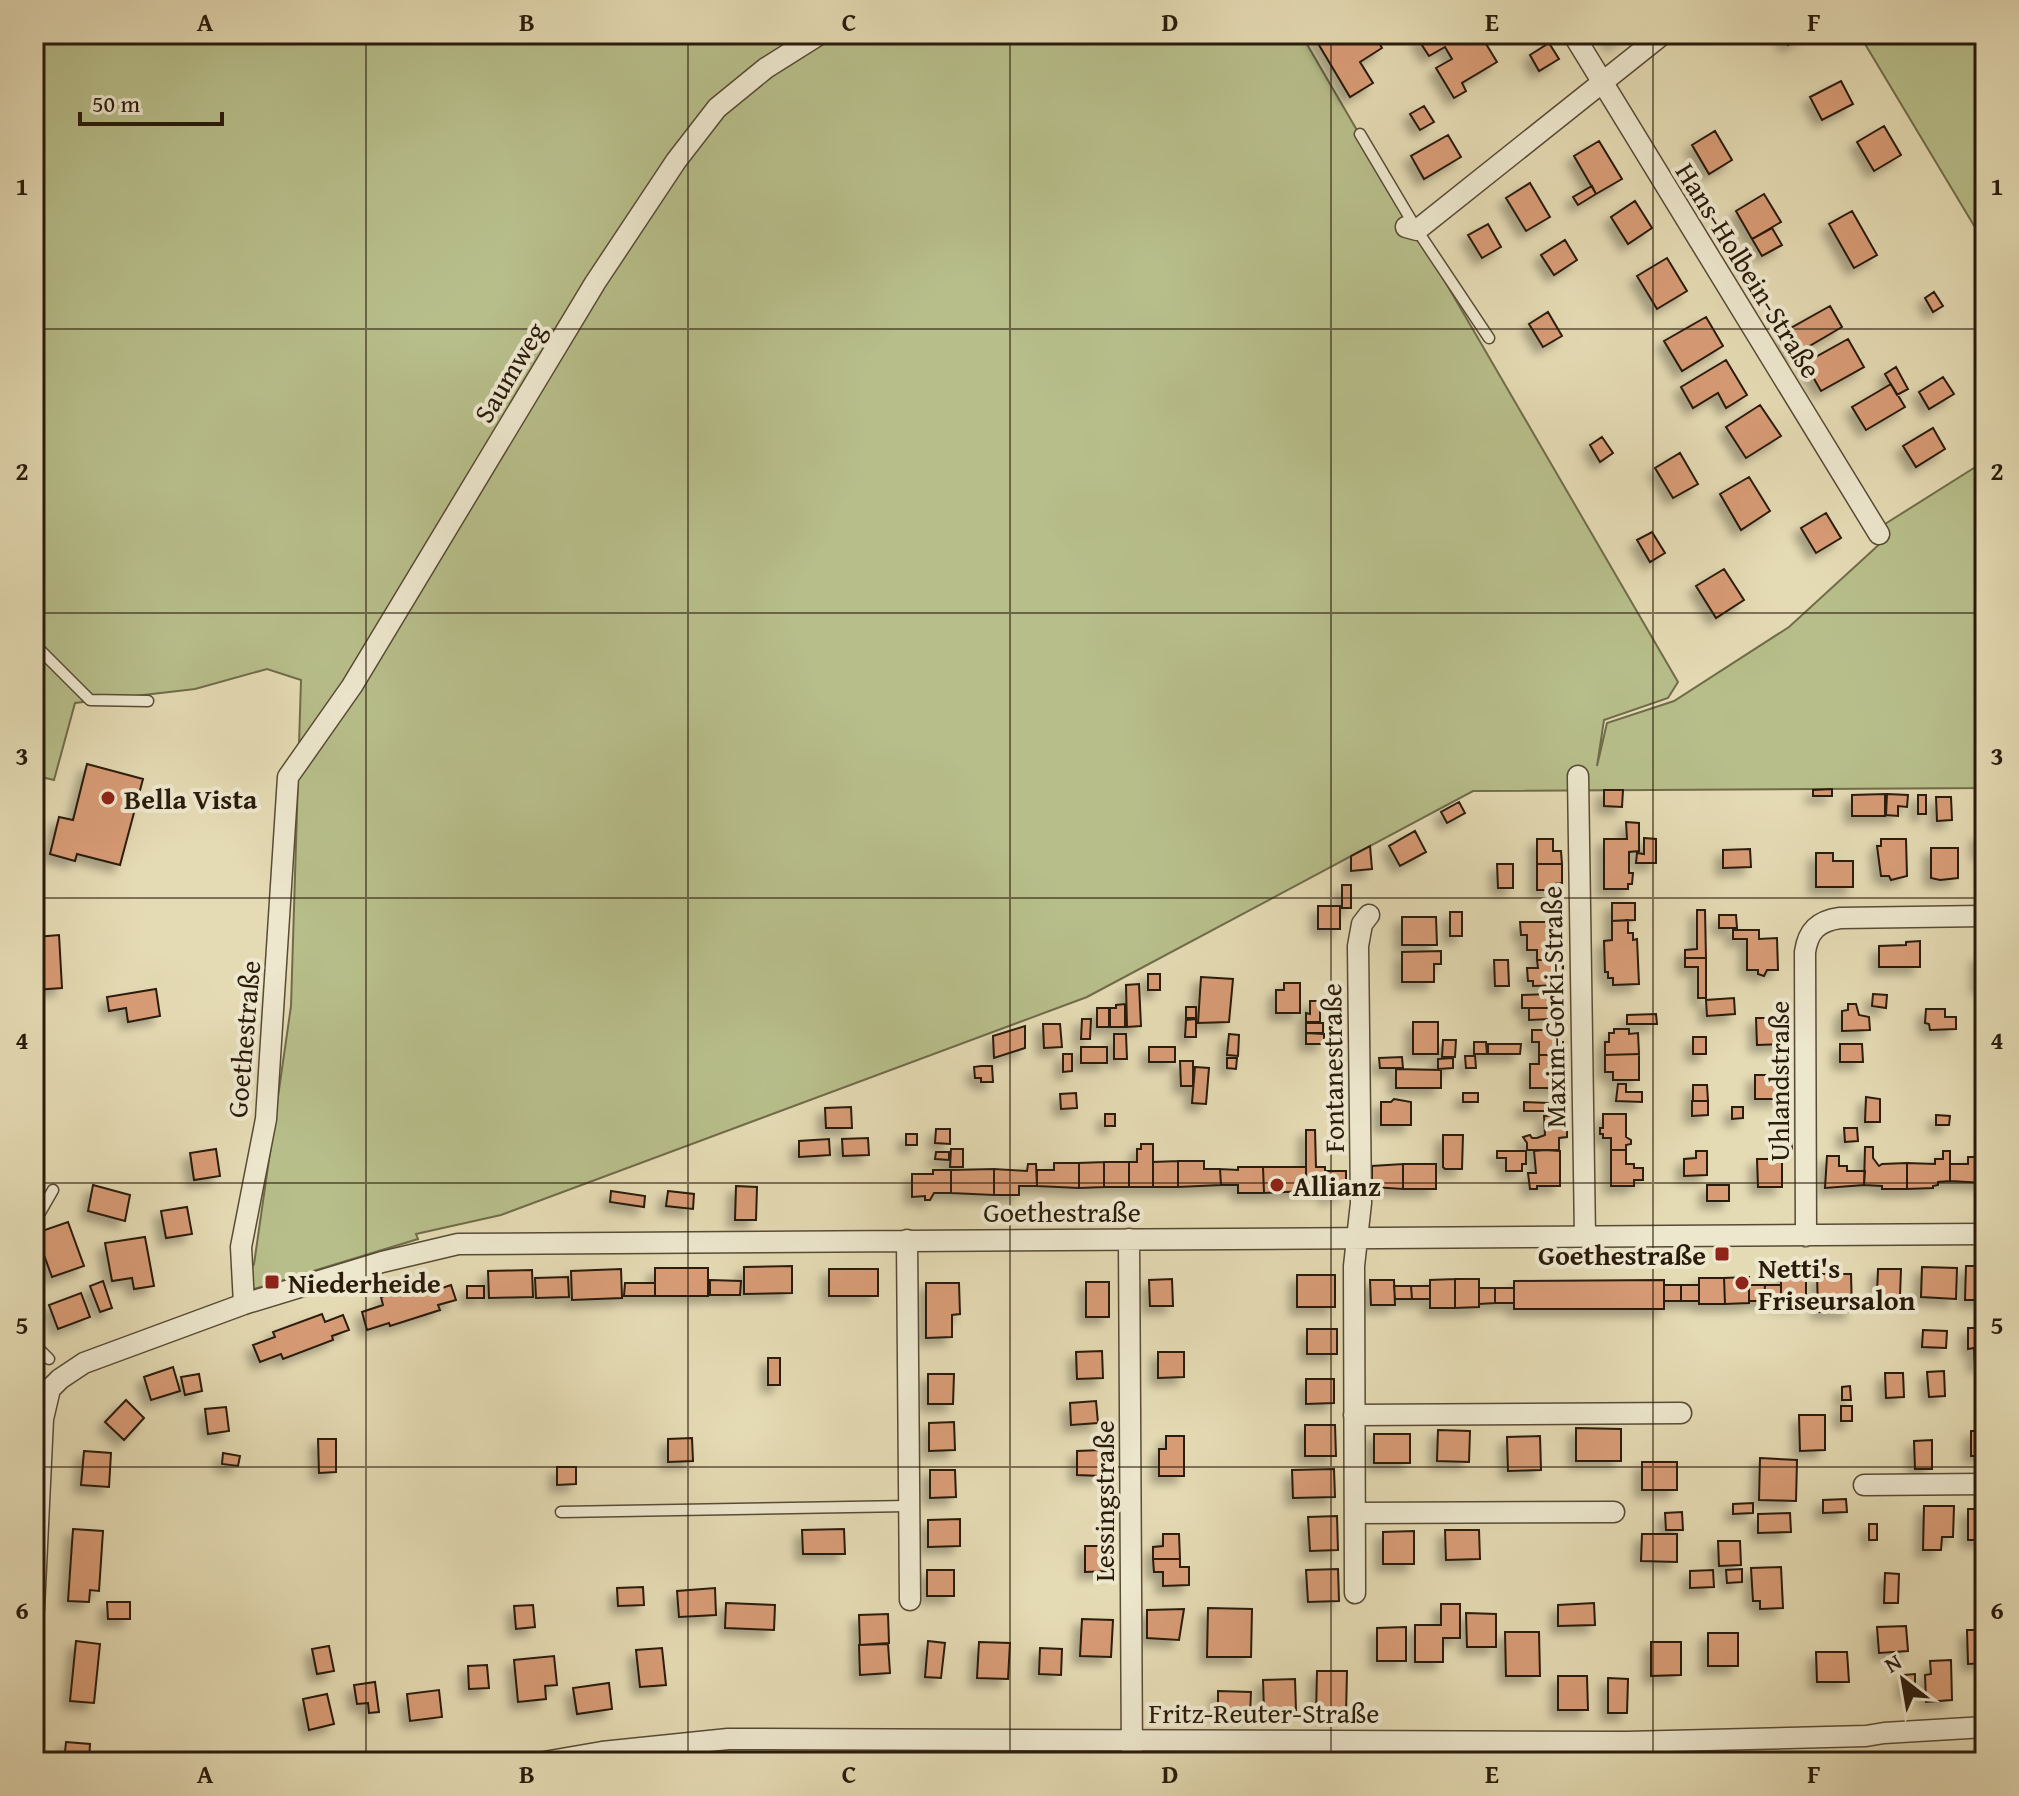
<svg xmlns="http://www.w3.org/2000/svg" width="2019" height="1796" viewBox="0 0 2019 1796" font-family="'Gentium Book Plus',serif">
<defs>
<filter id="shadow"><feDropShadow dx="-7" dy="7" stdDeviation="4" flood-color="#0004"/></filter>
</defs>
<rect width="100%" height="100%" fill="#e4dab3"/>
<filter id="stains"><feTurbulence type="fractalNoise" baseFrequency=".0025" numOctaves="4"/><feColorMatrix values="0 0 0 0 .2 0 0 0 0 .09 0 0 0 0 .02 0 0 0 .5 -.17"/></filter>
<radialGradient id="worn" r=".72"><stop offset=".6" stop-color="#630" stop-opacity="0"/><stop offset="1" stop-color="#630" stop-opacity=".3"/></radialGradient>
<path fill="#b7be8a" stroke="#706c4a" stroke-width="2" d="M34,34H1301L1678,682L1668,698L1604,720L1597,766L1607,723L1674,701L1789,627L1884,540L1885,524L1985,461V788L1473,791L1087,997L501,1215L416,1234L418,1239L251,1290L245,1277L254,1264L291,1006L301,680L267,669L195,689L75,703L54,780L37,776L34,786V697L40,683L34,676Z
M1859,34H1985V244Z"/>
<path fill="#d79b75" stroke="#2a1b0b" stroke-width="2" filter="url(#shadow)" d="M1374,34L1382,48L1360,62L1373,83L1350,97L1313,35Z
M1426,34H1480L1497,62L1462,83L1466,91L1454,98L1436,68L1452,59L1445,47L1429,56L1418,39Z
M1606,34H1628L1613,44Z
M1781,34H1807L1788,45Z
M1549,43L1559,59L1539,71L1530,55Z
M1841,81L1853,104L1822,120L1810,97Z
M1424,106L1434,122L1420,130L1410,114Z
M1884,126L1901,155L1874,171L1857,142Z
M1715,131L1732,160L1709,174L1692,145Z
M1448,135L1461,157L1424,179L1411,156Z
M1599,141L1622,179L1596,194L1574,156Z
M1530,183L1550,217L1526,231L1506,198Z
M1592,186L1596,194L1578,205L1573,197Z
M1764,194L1781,222L1752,239L1736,211Z
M1635,201L1652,228L1628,244L1611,217Z
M1852,211L1877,255L1854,268L1829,224Z
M1488,224L1501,247L1482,258L1468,235Z
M1772,228L1782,245L1762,256L1752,239Z
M1565,240L1577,260L1554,275L1541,255Z
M1667,258L1687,291L1657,309L1637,276Z
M1934,292L1943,306L1933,312L1925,298Z
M1830,306L1842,327L1794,355L1782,333Z
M1548,312L1562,336L1543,347L1529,324Z
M1706,317L1723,346L1682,371L1664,341Z
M1848,339L1864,367L1821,391L1805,363Z
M1726,360L1747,395L1726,408L1718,393L1693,408L1681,387Z
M1896,367L1908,389L1897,395L1885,374Z
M1943,377L1954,394L1929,409L1919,392Z
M1891,384L1905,407L1866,430L1852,407Z
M1760,405L1781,436L1746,458L1726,427Z
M1933,428L1945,449L1916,467L1903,446Z
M1602,437L1613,453L1600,462L1590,445Z
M1680,453L1698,484L1673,498L1655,468Z
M1749,477L1770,511L1741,530L1720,494Z
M1826,513L1841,538L1816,553L1801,528Z
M1652,532L1665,553L1650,562L1637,540Z
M1724,569L1744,600L1716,618L1696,586Z
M87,764L143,779L120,865L77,854L75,861L50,854L59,817L73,820Z
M1832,789V796H1813V790Z
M1604,790H1623L1622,807L1604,806Z
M1885,794V816H1852V795Z
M1887,794L1908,795L1907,807L1898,806V816L1886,815Z
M1918,795H1926V814H1918Z
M1936,797H1951L1952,820L1937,821Z
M1459,802L1465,813L1447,823L1441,812Z
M1626,822L1639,823V851L1629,852V873H1633L1632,884H1628V889H1604V839H1627Z
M1415,831L1426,852L1400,866L1389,846Z
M1978,834H1985V875V852H1978Z
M1644,838L1656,839V863H1636L1637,853L1644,854Z
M1537,839H1553V851H1561L1562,864H1537Z
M1881,839H1906L1907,876L1891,880L1889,876H1881L1877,846H1881Z
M1370,846L1372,869L1351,871V856Z
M1931,848H1958V878L1940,880L1931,878Z
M1750,849L1751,867L1723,868V850Z
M1816,853H1833V861H1853V887H1816Z
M1497,864H1513V888H1498Z
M1537,864H1562V883L1554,884V890H1537Z
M1342,885H1351V908H1342Z
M1612,903H1635V920L1612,921Z
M1318,906H1340V929H1318Z
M1697,910H1705L1706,958H1685V950L1697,949Z
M1450,912H1462V936H1450Z
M1719,915H1736L1737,928H1719Z
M1402,917H1436L1437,945H1402Z
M1628,920V933H1633V940L1637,939L1639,984L1613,985V978H1608V972H1605L1604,941L1612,940V921Z
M1520,922H1554V942H1560L1563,960H1537V950H1527V935H1521Z
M1733,930H1759V939L1777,938L1778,970H1767L1764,976L1758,974V970H1747V939H1733Z
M59,935L62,988L34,990L36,937Z
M1920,941V967H1879V946L1906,945V942Z
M1441,951V964H1434V982H1402V952Z
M1978,955H1985V987H1978Z
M1685,958H1706V998H1698V967H1685Z
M1494,960H1508L1509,986H1495Z
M1537,960H1563V985L1533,986V981H1528L1527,968H1538Z
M1148,974H1160V990H1148Z
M1201,977L1233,979L1229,1022L1198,1023Z
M1284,983H1300V1013H1276V990H1284Z
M1139,984L1141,1026L1127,1027L1126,985Z
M156,989L160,1016L128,1022L126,1008L109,1011L107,997Z
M1550,994V1008H1522V995Z
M1873,994L1887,995L1886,1008L1872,1006Z
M1734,998L1735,1014L1707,1016L1706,1000Z
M1310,1001H1320V1022H1306V1013L1310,1014Z
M1125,1004V1027H1110V1008H1116V1005Z
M1848,1004H1856L1859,1015L1869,1017L1870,1030L1842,1031V1011L1848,1010Z
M1186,1007H1196V1018H1186Z
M1097,1008H1109V1027H1097Z
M1529,1008H1549L1550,1019L1529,1020Z
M1926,1009H1945V1017H1956V1029L1930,1030L1929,1024L1925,1023Z
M1656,1014L1657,1024H1627V1015Z
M1756,1018H1784V1044L1757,1045Z
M1082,1019H1091L1090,1039H1081Z
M1196,1019V1037H1185L1186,1020Z
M1413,1022H1438V1054H1413Z
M1306,1023H1323V1033H1306Z
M1043,1024H1060L1062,1047L1044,1048Z
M1025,1026V1048L994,1058L993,1036Z
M1614,1029H1629V1034L1638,1033L1639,1054L1605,1055V1042H1609V1033H1614Z
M1532,1030H1555V1037H1560V1042H1563V1055H1539V1042H1532Z
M1306,1033L1324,1034V1044H1306Z
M1114,1034H1126L1127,1059H1114Z
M1229,1034L1239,1035L1238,1056L1227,1055Z
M1693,1037H1706V1054H1693Z
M1443,1040H1456L1455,1057H1442Z
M1474,1042H1486L1487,1054H1474Z
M1488,1044H1521L1520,1054H1488Z
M1840,1044H1862L1863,1062H1840Z
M1081,1047H1107V1063H1081Z
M1149,1047H1175V1062H1149Z
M1063,1054H1072V1071L1063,1072Z
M1639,1054V1080H1613V1072H1605V1055Z
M1539,1055H1563L1564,1088H1530V1064H1539Z
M1465,1056H1475L1476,1068H1466Z
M1402,1057L1403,1068H1380L1379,1058Z
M1227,1058H1237L1236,1069L1227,1068Z
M1453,1058V1068L1438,1069V1059Z
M1180,1061H1193V1086H1181Z
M981,1066H992L993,1082H981V1078H975L974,1067Z
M1195,1067L1209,1068L1206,1104L1192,1103Z
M1396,1069L1441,1070V1088H1396Z
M1755,1075H1781V1099H1755Z
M1618,1084H1626V1092H1642V1102L1616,1101Z
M1693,1085H1707L1708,1101H1693Z
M1076,1093L1077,1108L1061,1109L1060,1094Z
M1463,1093H1478V1102H1463Z
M1866,1097L1880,1099V1122H1865Z
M1394,1099L1411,1102V1125H1381V1102H1391Z
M1692,1101H1708V1115L1692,1116Z
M1524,1102L1549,1103V1111H1524Z
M851,1107L852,1128H826L825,1108Z
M1732,1107H1743V1118L1732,1119Z
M1105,1114H1115V1126H1105Z
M1603,1114H1626V1137L1631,1140V1144L1626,1145V1150H1611V1138H1603V1134H1600V1128H1603Z
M1567,1115V1137L1559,1138V1150H1527V1143L1523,1137L1530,1135L1532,1138H1537L1545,1135L1544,1116Z
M1936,1115L1950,1116L1949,1125H1936Z
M1844,1128H1857L1858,1141L1845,1142Z
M936,1129H950V1144L935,1143Z
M1306,1130H1315L1316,1167H1325V1171H1346V1194H1333V1197L1328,1198L1323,1191H1306Z
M906,1134H917V1145H906Z
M1443,1135H1463L1462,1169H1445L1443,1167Z
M1782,1137H1791L1792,1149L1783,1150Z
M868,1138L869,1155L843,1156L842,1139Z
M829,1139L830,1155L799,1157V1141Z
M1141,1144H1153V1187H1129V1162H1137V1149H1141Z
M1865,1147H1873V1158L1879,1166L1882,1164L1907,1163V1189H1882V1186L1864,1185Z
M216,1149L220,1176L194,1180L190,1153Z
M951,1149H963V1167H950Z
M1545,1150L1560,1151V1186H1537V1189H1530L1528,1173H1536L1534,1151Z
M1611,1150H1626V1164H1634V1168H1643V1180H1634V1186H1611Z
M1497,1151H1526V1164H1522V1171H1506V1158H1497Z
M1696,1151H1707V1175L1684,1176V1159L1696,1158Z
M1943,1151H1950V1181L1938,1182V1185L1933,1186V1188L1907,1189V1163L1935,1164V1159H1943Z
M936,1152H949V1160L935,1159Z
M1827,1156H1839V1166H1847V1171H1865L1864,1185L1825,1188Z
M1968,1157H1985V1183L1950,1181V1164H1968Z
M1757,1159H1782V1187H1758Z
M1178,1161H1204V1169H1220L1221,1185L1178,1187Z
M1178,1161V1187H1153V1162Z
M1104,1162H1129V1187H1104Z
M1104,1162V1187L1079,1188V1163Z
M1054,1163H1079V1188L1037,1186V1170H1054Z
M1028,1164H1036L1037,1186H1019V1195H994V1169L1027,1171Z
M1403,1164V1189L1372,1187V1166Z
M1403,1164H1436V1189H1403Z
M1238,1167H1263L1264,1193H1238V1185H1221L1220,1169L1238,1170Z
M1263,1167H1306V1191L1264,1193Z
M994,1169V1195L951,1193V1170Z
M933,1170H951V1193H934L930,1200H925V1196L912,1197V1174H933Z
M93,1185L130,1195L125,1221L88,1211Z
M1707,1185H1729V1201H1707Z
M736,1186L757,1187L756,1220H735Z
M611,1191L645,1196L644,1207L610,1202Z
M668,1191L694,1194L693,1209L666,1206Z
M187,1207L192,1234L166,1238L161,1211Z
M68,1222L84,1266L52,1277L36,1233Z
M145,1237L154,1286L134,1289L132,1278L112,1281L105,1243Z
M792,1266V1293L744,1294V1267Z
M1966,1266H1985V1300H1965Z
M1922,1267L1957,1268L1956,1299L1921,1297Z
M655,1268H708V1296H655Z
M621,1269L622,1298L572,1300L571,1271Z
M829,1269H878V1296H829Z
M1878,1269H1901L1900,1296L1877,1295Z
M532,1270L533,1297L489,1298L488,1271Z
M1817,1274H1851L1852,1312H1818Z
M1297,1275H1335V1307H1297Z
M1781,1276H1806V1304H1781Z
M568,1277L569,1297L536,1298L535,1278Z
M1749,1277V1303L1725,1304L1724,1278Z
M1699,1278H1724L1725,1304H1699Z
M1172,1279L1173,1306H1150L1149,1280Z
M1455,1279H1479V1307L1455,1308Z
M1455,1279V1308H1430V1280Z
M710,1280L741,1281L740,1295H710Z
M1370,1280H1394L1395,1305H1371Z
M1664,1280V1309H1514V1281Z
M103,1281L112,1308L100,1312L90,1286Z
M430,1282L433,1291L451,1285L456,1300L438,1305L440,1310L390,1326L389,1323L367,1330L362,1312L383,1305L381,1297Z
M1086,1282H1109V1317H1086Z
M625,1283H655V1296H624Z
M926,1283H959L960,1314L952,1315V1337L926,1338Z
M1664,1285H1681V1301H1664Z
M1681,1285H1699V1301H1681Z
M1749,1285H1765L1764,1301H1749Z
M1765,1285H1781V1302L1764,1301Z
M467,1286H484V1298H467Z
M1394,1286H1411L1412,1299H1395Z
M1411,1286H1430V1299H1412Z
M1479,1288H1495V1303L1479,1304Z
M1495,1288H1514V1303H1495Z
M81,1293L90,1317L58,1329L49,1305Z
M322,1314L325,1322L343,1315L349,1330L332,1336L333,1340L283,1359L281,1354L260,1362L253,1345L275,1337L273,1332Z
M1968,1328H1985V1364L1975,1365L1974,1348L1968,1349Z
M1307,1329H1337V1354H1307Z
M1923,1330L1947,1331L1946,1348L1922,1347Z
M1102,1351L1103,1378L1077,1379L1076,1352Z
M1158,1352H1184V1377L1158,1378Z
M768,1358H780V1385H768Z
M173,1367L180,1391L151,1400L144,1377Z
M1944,1371L1945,1396L1929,1397L1927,1372Z
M1885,1373H1903L1904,1397L1886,1398Z
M199,1374L202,1391L185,1395L181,1377Z
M928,1374H954L953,1404H928Z
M1306,1379H1334V1403L1306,1404Z
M1850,1386L1851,1400H1842V1387Z
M126,1400L144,1418L124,1440L105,1422Z
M1096,1401L1098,1423L1071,1425L1070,1403Z
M1841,1406H1852V1421H1841Z
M226,1407L229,1431L208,1434L205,1409Z
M1799,1415H1825V1450L1800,1451Z
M954,1422L955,1450L929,1451V1423Z
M1305,1425H1335L1336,1456H1305Z
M1576,1428L1621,1429V1461H1576Z
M1438,1430L1470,1431L1469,1462L1437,1461Z
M1971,1431H1985V1456H1971Z
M1374,1434H1410V1463H1374Z
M1166,1436H1184V1476H1159V1449H1166Z
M1540,1436L1541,1470L1508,1471L1507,1437Z
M692,1438L693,1461L668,1462V1439Z
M318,1439H336V1472L319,1473Z
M1932,1440V1469H1915L1914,1441Z
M1102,1450L1101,1476L1077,1475V1451Z
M84,1451L111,1453L109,1487L81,1485Z
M223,1453L240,1456L238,1466L222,1464Z
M1760,1458L1797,1460L1796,1501L1759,1500Z
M1642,1462H1677V1490H1642Z
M557,1467H576V1484L557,1485Z
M1334,1469L1335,1497L1293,1498L1292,1470Z
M930,1470H955L956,1497L930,1498Z
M1846,1499L1847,1512L1823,1513V1500Z
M1753,1503V1513L1733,1514V1504Z
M1924,1506H1954L1953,1537H1942L1941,1550H1923Z
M1968,1509H1985V1540H1968Z
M1682,1512L1683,1530H1666L1665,1513Z
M1790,1513L1791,1532L1758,1533V1514Z
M1337,1516L1338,1550L1310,1551L1308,1517Z
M960,1519V1546L928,1547V1520Z
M1869,1524H1877V1540H1869Z
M73,1529L103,1531L99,1591L90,1590L89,1602L68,1601Z
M844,1529L845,1554H803L802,1530Z
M1445,1530H1479L1480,1559L1446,1560Z
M1414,1531V1564H1383V1532Z
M1163,1534H1179L1180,1559H1153V1547L1163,1546Z
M1642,1534H1677V1562L1641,1561Z
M1718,1541H1740L1741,1565L1719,1566Z
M1085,1546H1110L1111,1571L1085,1572Z
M1153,1559H1180V1567H1189V1585L1163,1586V1572H1154Z
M1781,1567L1783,1608L1760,1609V1601H1753L1751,1568Z
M1338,1569L1339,1601L1308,1602L1306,1570Z
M1742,1569V1582L1727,1583L1726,1570Z
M927,1570H954V1596H927Z
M1713,1570L1714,1587L1690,1588V1571Z
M1885,1573L1899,1574L1898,1603H1884Z
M643,1587L644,1605L618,1606L617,1588Z
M715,1588L716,1615L679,1617L677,1591Z
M107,1602H130V1619H108Z
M726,1603L775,1605L774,1630L725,1628Z
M1594,1603L1595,1625L1558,1626V1605Z
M1441,1604H1460V1638H1443V1662H1415V1625H1441Z
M533,1605L535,1627L516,1629L514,1606Z
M1208,1608L1252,1609L1251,1657H1207Z
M1184,1609L1179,1640L1147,1638V1610Z
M1466,1613L1496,1614V1647H1467Z
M888,1614L889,1643L860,1645L859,1615Z
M1082,1619L1113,1620L1111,1657L1080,1656Z
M1906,1626L1908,1651L1879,1653L1877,1627Z
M1406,1627V1661H1377V1628Z
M1967,1630H1985V1663L1968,1664Z
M1505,1632H1539L1540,1676H1506Z
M1708,1633H1738V1666H1708Z
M76,1641L100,1644L94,1703L70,1701Z
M928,1641L945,1643L941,1678L925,1677Z
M979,1642L1010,1643L1008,1679L977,1678Z
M1651,1642H1681V1675L1651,1676Z
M888,1644L890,1673L860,1675L859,1645Z
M329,1646L334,1671L317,1674L312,1649Z
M662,1648L666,1685L640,1687L636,1650Z
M1040,1648L1062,1649L1061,1675L1039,1674Z
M1816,1652H1847L1849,1682H1817Z
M554,1656L557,1685L545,1686L546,1699L518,1702L514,1660Z
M1951,1660L1952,1700L1926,1702L1925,1675L1931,1674L1930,1661Z
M487,1665L489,1688L469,1689L468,1666Z
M1317,1671H1347L1346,1715H1316Z
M1915,1674V1694H1905L1904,1675Z
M1558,1676H1587L1588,1710H1558Z
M1608,1678L1628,1679L1627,1713H1608Z
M1295,1679L1296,1710L1264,1711L1263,1680Z
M375,1682L379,1712L369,1713L368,1703L357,1704L354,1685Z
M609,1683L612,1709L577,1714L573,1688Z
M439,1690L442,1717L410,1721L407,1694Z
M1218,1691L1251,1692L1250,1715L1218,1714Z
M327,1694L334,1724L309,1730L303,1699Z
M66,1742L90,1744L89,1762H64Z
M1694,1751L1725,1752V1762H1693Z"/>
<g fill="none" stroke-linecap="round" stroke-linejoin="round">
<defs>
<path id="lane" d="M1360,134L1417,230L1489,338
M34,644L90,700L148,701
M34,1223L53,1190
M34,1344L49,1359
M561,1512L908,1506"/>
<path id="street" d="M1573,34L1879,534
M1406,227L1417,230L1663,34
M1578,776L1585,1237
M1806,1236L1805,952C1808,931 1818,921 1840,918L1985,916
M1129,1239L1132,1762
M907,1240L910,1600
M244,1304L241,1247L266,1119L288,777L352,686L595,283L676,161L717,108L766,68L820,34
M1354,1415L1681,1413
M1864,1485L1985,1484
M1355,1513L1614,1512
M1355,1593L1354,1266L1361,1203L1358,946L1362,924L1369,915
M34,1609L43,1419L50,1389L60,1379L84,1363L244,1304L382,1262L458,1244L1985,1234
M544,1762L602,1752L728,1739L1627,1742L1866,1736L1884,1733L1985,1727"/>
</defs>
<use href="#lane" stroke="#584b35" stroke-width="13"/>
<use href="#street" stroke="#584b35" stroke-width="23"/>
<use href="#lane" stroke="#ede7ce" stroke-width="10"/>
<use href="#street" stroke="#ede7ce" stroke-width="20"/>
</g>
<path fill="none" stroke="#2a1b0b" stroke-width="2" stroke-opacity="0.55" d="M366,34V1762M688,34V1762M1010,34V1762M1331,34V1762M1653,34V1762M34,329H1985M34,613H1985M34,898H1985M34,1183H1985M34,1467H1985"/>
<g fill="#8f2418" stroke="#ede7ce" stroke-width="3">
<circle cx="108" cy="798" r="8"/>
<circle cx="1277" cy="1185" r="8"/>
<rect x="1714" y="1246" width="16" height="16" rx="4"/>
<rect x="264" y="1274" width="16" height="16" rx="4"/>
<circle cx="1742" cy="1283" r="8"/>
</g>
<g text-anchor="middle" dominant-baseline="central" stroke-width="8" stroke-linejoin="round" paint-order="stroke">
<g font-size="28" fill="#2a1b0b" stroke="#ede7ce">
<text transform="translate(1749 270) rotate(58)">Hans-Holbein-Straße</text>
<text transform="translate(509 372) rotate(-59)">Saumweg</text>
<text transform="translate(1553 1007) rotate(-91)">Maxim-Gorki-Straße</text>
<text transform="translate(243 1039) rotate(-85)">Goethestraße</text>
<text transform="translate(1332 1068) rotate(-91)">Fontanestraße</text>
<text transform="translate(1778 1081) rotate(-90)">Uhlandstraße</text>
<text x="1062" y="1211">Goethestraße</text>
<text transform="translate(1103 1501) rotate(-90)">Lessingstraße</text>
<text x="1264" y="1712">Fritz-Reuter-Straße</text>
</g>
<g font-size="28" font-weight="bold" fill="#2a1b0b" stroke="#ede7ce" text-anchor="start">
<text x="124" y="798">Bella Vista</text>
<text x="1293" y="1185">Allianz</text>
<text x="1706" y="1254" text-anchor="end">Goethestraße</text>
<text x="1758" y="1267">Netti's<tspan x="1758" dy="32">Friseursalon</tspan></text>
<text x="288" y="1282">Niederheide</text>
</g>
</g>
<rect width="2019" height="1796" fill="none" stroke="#e4dab3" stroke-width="88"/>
<g transform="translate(1903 1680) rotate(329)" stroke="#ede7ce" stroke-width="6" paint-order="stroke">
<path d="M0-6L14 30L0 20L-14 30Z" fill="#2a1b0b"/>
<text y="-12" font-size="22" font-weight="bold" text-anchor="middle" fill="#2a1b0b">N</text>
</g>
<path d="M80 112v12h142v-12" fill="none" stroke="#2a1b0b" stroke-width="4"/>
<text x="92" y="112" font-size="24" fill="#2a1b0b" stroke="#ede7ce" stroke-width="6" paint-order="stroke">50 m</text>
<rect x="44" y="44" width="1931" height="1708" fill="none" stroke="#2a1b0b" stroke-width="3"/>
<g font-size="26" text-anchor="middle" font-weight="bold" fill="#2a1b0b">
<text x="205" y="31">A</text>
<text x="527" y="31">B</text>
<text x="849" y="31">C</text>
<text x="1170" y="31">D</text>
<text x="1492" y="31">E</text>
<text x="1814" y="31">F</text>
<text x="22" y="195">1</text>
<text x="1997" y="195">1</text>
<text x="22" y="480">2</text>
<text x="1997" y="480">2</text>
<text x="22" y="765">3</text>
<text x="1997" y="765">3</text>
<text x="22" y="1049">4</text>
<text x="1997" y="1049">4</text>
<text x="22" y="1334">5</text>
<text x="1997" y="1334">5</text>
<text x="22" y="1619">6</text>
<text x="1997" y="1619">6</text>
<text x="205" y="1783">A</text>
<text x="527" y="1783">B</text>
<text x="849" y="1783">C</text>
<text x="1170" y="1783">D</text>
<text x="1492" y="1783">E</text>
<text x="1814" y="1783">F</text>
</g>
<rect width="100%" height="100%" filter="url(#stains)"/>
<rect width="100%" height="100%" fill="url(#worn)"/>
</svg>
